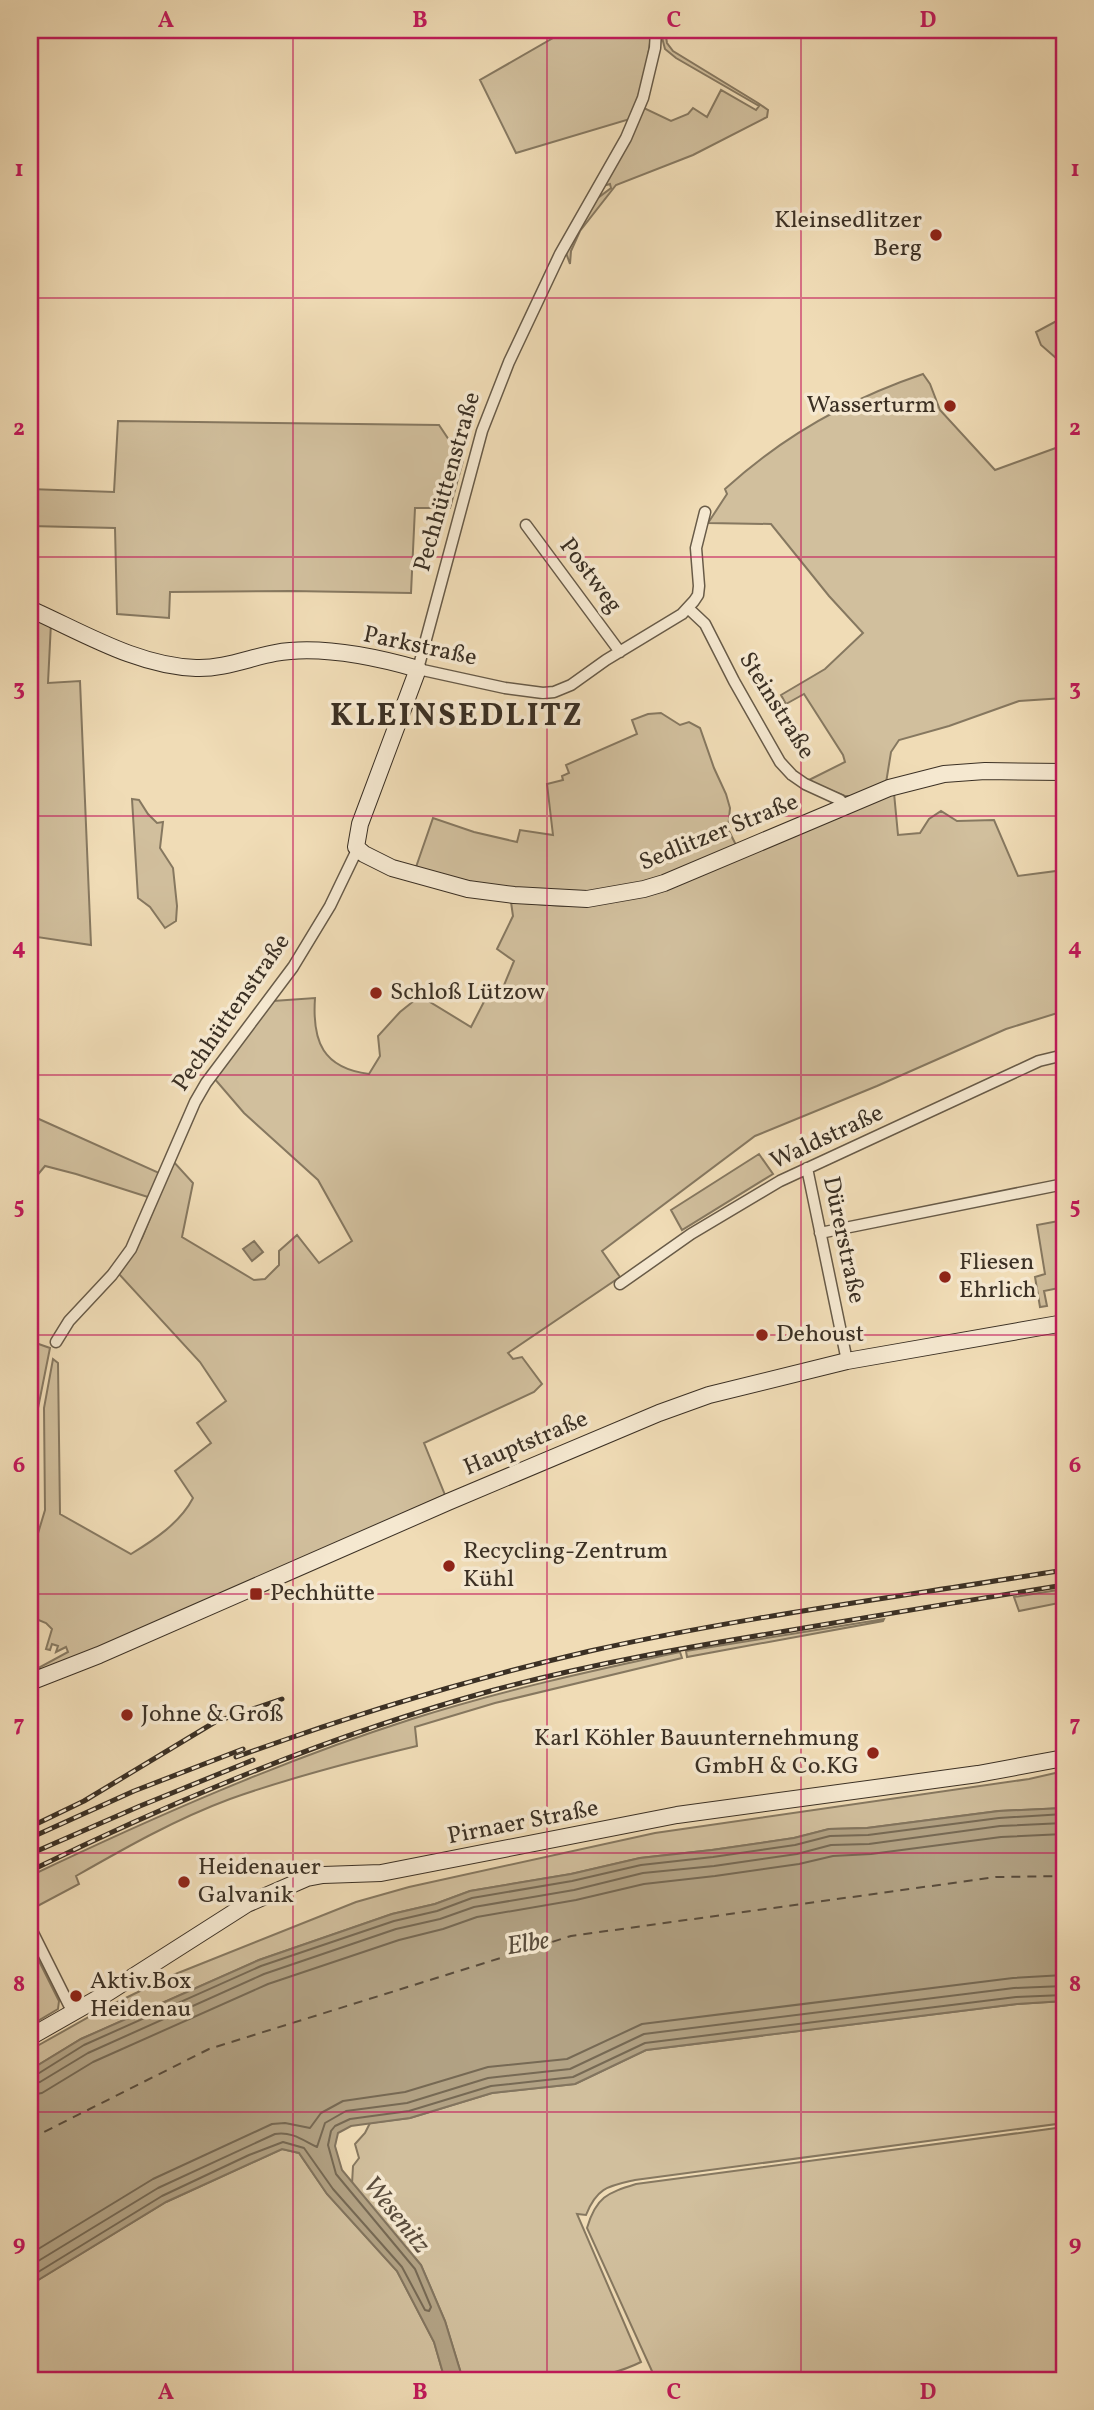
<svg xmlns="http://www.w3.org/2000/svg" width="1094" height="2410" viewBox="0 0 1094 2410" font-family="Vollkorn,serif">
<rect width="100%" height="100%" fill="#f0dcb6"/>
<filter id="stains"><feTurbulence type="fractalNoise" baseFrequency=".00286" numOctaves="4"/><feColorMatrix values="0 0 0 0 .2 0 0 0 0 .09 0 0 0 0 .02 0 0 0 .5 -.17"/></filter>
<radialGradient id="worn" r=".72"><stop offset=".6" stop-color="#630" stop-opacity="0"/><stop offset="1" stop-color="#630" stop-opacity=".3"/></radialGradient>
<path fill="#d1bf9d" stroke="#867860" stroke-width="2" d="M567,30H652L645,76L630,119L516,153L480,80Z
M660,30H665L667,43L673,51L758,103L768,110L767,117L693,155L616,185L580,231L571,251L570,264L565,250L590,204L611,188L610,184L603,186L644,108L671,121L688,114L693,108L707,117L721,90L756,110L759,106L676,58L665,49Z
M1064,317V365L1041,345L1036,332Z
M923,374L930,384L940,410L995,470L1064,445V698L1019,701L949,726L899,740L891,752L886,783L853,796H845L807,781L845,762L843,755L804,694L786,704L781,695L825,669L863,633L829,596L771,524L708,523L727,494L725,489C783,436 849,399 923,374Z
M118,421L439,425L463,461L450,508H415L411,593L291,591L170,592L169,618L117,614L115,528L30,526V489L114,492Z
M30,614L51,623L48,683L80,681L91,945L30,936Z
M661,713L680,725L689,722L700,728L714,768L726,794L730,808L728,829L737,847L662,880L587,896L521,892L415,870L433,818L474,832L517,842L520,830L553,835L547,784L563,780L562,776L569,773L566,765L637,734L632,720L648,714Z
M894,793L898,835L920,833L929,819L941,811L957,821L994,820L1018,876L1064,870V1011L1006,1029L877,1086L755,1136L602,1251L620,1277L508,1353L513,1359L522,1357L542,1384L534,1392L424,1443L445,1495L72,1661L40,1670V1667L68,1652L66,1647L56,1652L58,1646L52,1644L50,1650L46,1649L52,1629L46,1623L36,1619L30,1607V1560L45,1510L44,1408L53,1359L58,1363L60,1514L131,1554C154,1540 180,1523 193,1498L175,1471L211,1443L197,1423L226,1401L200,1362L118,1273L142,1238L173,1161L193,1183L182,1237L254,1280L265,1279L279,1265V1251L297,1235L319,1263L352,1241L318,1180L244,1113L213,1077L273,1001L315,998C312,1042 323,1068 369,1074L380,1056L378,1036L400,1012L420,996L471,1027L489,992L500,995L514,961L497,949L513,916L511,902L563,906L609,902Z
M132,799L139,800L148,814L157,823L163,822L160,848L173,868L177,906L176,921L165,928L150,907L138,898Z
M30,1115L157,1172L161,1176L151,1198L76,1174L45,1166L30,1184Z
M759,1154L773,1174L682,1230L671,1210Z
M1064,1220V1287L1044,1291L1047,1306L1040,1307L1035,1277L1045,1274L1037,1225Z
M30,1341L50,1348L38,1408V1509L30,1540Z
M1064,1589V1602L1019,1611L1014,1597Z
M884,1619L883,1621L687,1657L686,1651Z
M680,1652L682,1658L495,1703L415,1727L417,1746C354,1761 292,1777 230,1799C176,1819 125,1848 76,1876L79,1884L30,1910V1876C154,1817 281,1761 412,1719C500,1691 590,1671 680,1652Z
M1064,1771V1808L998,1811L867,1828L829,1829L794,1838L712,1850L640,1858L571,1874L470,1891L435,1904L392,1914L259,1960L81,2039L30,2070V2050L103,2009L173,1975L356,1902L409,1887L655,1833L1029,1779Z
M30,1943L59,2001L58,2009L36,2022L30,2023V1989L33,1983L30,1977Z
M1064,2001V2123L635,2180C609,2186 597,2187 586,2215L577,2214L641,2362C586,2389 522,2380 463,2380L445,2321L421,2265L352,2184L353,2166L359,2158L355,2144L365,2133L370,2123L410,2118L492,2093L575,2084L646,2050L1017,2004Z
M1064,2127V2380H656L587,2228C596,2197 607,2193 636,2184Z
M282,2149L299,2153L327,2194L397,2271L434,2342L445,2380H30V2285L166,2202Z"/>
<path fill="#b2a284" stroke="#82745e" stroke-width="2" d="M254,1241L263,1252L252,1261L243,1249Z
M1064,1808V2001L1017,2004L646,2050L575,2084L492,2093L410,2118L351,2126L338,2133L335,2146L342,2170L421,2265L445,2321L463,2380H445L434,2342L397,2271L327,2194L299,2153L282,2149L166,2202L30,2285V2070L81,2039L259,1960L392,1914L435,1904L470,1891L571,1874L640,1858L712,1850L794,1838L829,1829L867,1828L999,1811Z"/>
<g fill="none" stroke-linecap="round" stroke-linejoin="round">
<path stroke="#766954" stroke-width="2" d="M30,2076L36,2075L84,2045L261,1966L394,1921L437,1911L472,1898L572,1881L641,1865L713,1857L795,1845L830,1836L868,1835L999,1818L1064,1814
M30,2084L40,2082L88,2053L264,1974L396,1929L440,1919L474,1907L574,1890L643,1873L714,1866L797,1854L831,1845L869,1844L1000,1826L1064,1823
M30,2095L42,2093L93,2062L268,1984L399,1940L443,1929L477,1917L576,1900L644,1884L715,1876L799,1864L833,1856L871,1854L1001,1837L1064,1834
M30,2254L153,2179L272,2124L285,2123L310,2128L321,2113L343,2101L405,2092L488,2067L567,2059L642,2024L1013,1978L1064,1975
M30,2266L158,2188L275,2134C292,2131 304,2141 317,2147L325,2123L346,2111L407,2103L488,2078L570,2069L644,2034L1014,1988L1064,1986
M30,2277L162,2196L249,2155L283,2142L304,2148L333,2189L402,2267L425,2310L429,2311L431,2307L415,2269L336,2174L328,2145L331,2131L335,2126L350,2119L409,2111L491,2086L573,2077L645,2043L1016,1997L1064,1995"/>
<path stroke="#594c3c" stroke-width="2" stroke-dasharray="9 7" stroke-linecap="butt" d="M30,2139L209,2049L571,1936L996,1877L1064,1876"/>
<defs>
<path id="street" d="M656,30L655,48L643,98L626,138L560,254L509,362L482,431L418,669L505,688L543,693L554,692L571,685L606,660L682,614L694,601L698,595L699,586L696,548L705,512
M526,525L620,652
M688,608L705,624L734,681L780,762L792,775L805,784L840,800L846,806
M807,1168L847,1361
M820,1233L1064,1184
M620,1284L691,1234L780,1181L1039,1061L1064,1055
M56,1342L69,1321L112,1275L131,1249L195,1102L206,1083L293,967L330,906L357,850
M30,1927L73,2013"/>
<path id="secondary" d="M30,609C82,632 137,666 196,668C223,669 249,658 275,653C319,645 376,657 418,669L360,824L356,847L364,854L392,868L468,889L514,895L587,899L644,889L664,883L889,788L944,774L985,771L1064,772
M30,1682L99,1655L448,1502L659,1413L709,1395L847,1361L1064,1323
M30,2037L109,1992L247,1904L307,1878L323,1875L381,1873L677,1815L978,1774L1064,1758"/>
</defs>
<use href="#street" stroke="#685b48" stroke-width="13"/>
<use href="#secondary" stroke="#3b3024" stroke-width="18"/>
<use href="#street" stroke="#f5e8d0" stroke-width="10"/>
<use href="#secondary" stroke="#f5e8d0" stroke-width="16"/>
<defs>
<path id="rail" d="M236,1757C352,1715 470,1679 590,1651C746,1616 906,1596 1064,1570
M30,1827L84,1801L215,1722L282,1699
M30,1838L134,1791L243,1749
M30,1854L140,1806L253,1760
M30,1871C179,1798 333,1734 494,1690C590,1664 688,1647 786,1631C879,1615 971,1600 1064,1585"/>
</defs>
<use href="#rail" stroke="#3b3024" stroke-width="5"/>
<use href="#rail" stroke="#f5e8d0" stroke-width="2.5" stroke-dasharray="8" stroke-linecap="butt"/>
</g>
<path fill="none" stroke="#c2185b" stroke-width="2" stroke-opacity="0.55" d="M293,30V2380M547,30V2380M801,30V2380M30,298H1064M30,557H1064M30,816H1064M30,1075H1064M30,1335H1064M30,1594H1064M30,1853H1064M30,2112H1064"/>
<g fill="#8f2418" stroke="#f5e8d0" stroke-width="2.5">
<circle cx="936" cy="235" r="7"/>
<circle cx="950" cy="406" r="7"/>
<circle cx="376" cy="993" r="7"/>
<circle cx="945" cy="1277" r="7"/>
<circle cx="762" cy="1335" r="7"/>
<circle cx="449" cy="1566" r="7"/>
<rect x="249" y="1587" width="14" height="14" rx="3.5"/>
<circle cx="127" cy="1715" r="7"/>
<circle cx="873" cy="1753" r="7"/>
<circle cx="184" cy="1882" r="7"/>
<circle cx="76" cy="1996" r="7"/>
</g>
<g text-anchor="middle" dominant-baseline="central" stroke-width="7" stroke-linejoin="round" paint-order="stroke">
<g font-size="24" fill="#3b3024" stroke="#f5e8d0" text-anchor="start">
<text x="922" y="221" text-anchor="end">Kleinsedlitzer<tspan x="922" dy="28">Berg</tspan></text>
<text x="936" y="406" text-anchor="end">Wasserturm</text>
<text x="390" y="993">Schloß Lützow</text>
<text x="959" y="1263">Fliesen<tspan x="959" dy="28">Ehrlich</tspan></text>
<text x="776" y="1335">Dehoust</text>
<text x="463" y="1552">Recycling-Zentrum<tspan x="463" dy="28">Kühl</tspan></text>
<text x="270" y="1594">Pechhütte</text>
<text x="141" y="1715">Johne &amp; Groß</text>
<text x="859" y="1739" text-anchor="end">Karl Köhler Bauunternehmung<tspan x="859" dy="28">GmbH &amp; Co.KG</tspan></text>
<text x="198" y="1868">Heidenauer<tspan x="198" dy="28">Galvanik</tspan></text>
<text x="90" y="1982">Aktiv.Box<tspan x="90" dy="28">Heidenau</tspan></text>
</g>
<g font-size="24" fill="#3b3024" stroke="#f5e8d0">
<text transform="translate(448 482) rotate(-74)">Pechhüttenstraße</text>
<text transform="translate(590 576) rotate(53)">Postweg</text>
<text transform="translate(420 647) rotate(12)">Parkstraße</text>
<text transform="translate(776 706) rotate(58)">Steinstraße</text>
<text transform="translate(719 833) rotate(-22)">Sedlitzer Straße</text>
<text transform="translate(232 1013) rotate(-55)">Pechhüttenstraße</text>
<text transform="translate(827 1138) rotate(-25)">Waldstraße</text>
<text transform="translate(843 1240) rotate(78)">Dürerstraße</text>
<text transform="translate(526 1444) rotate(-23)">Hauptstraße</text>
<text transform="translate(523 1823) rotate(-11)">Pirnaer Straße</text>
</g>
<g font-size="26" font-style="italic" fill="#594c3c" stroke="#f5e8d0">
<text transform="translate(528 1944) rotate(-9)">Elbe</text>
<text transform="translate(396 2215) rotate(51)">Wesenitz</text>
</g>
<g font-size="32" font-weight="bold" letter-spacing="2" fill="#3b3024" stroke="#f5e8d0">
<text x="457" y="717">KLEINSEDLITZ</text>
</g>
</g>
<rect width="1094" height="2410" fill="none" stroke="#f0dcb6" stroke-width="77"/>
<rect x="38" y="38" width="1018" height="2334" fill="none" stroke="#c2185b" stroke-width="2.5"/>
<g font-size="23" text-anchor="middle" font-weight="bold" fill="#c2185b">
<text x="166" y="27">A</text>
<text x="420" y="27">B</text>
<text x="674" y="27">C</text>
<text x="928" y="27">D</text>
<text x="19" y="176">1</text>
<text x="1075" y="176">1</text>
<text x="19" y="435">2</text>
<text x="1075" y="435">2</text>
<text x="19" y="695">3</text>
<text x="1075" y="695">3</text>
<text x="19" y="954">4</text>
<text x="1075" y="954">4</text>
<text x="19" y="1213">5</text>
<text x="1075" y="1213">5</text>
<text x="19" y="1472">6</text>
<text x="1075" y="1472">6</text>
<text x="19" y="1731">7</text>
<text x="1075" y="1731">7</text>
<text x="19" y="1991">8</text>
<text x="1075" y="1991">8</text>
<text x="19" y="2250">9</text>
<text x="1075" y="2250">9</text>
<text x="166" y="2399">A</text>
<text x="420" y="2399">B</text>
<text x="674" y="2399">C</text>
<text x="928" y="2399">D</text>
</g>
<rect width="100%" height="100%" filter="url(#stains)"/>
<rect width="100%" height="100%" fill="url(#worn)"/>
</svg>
